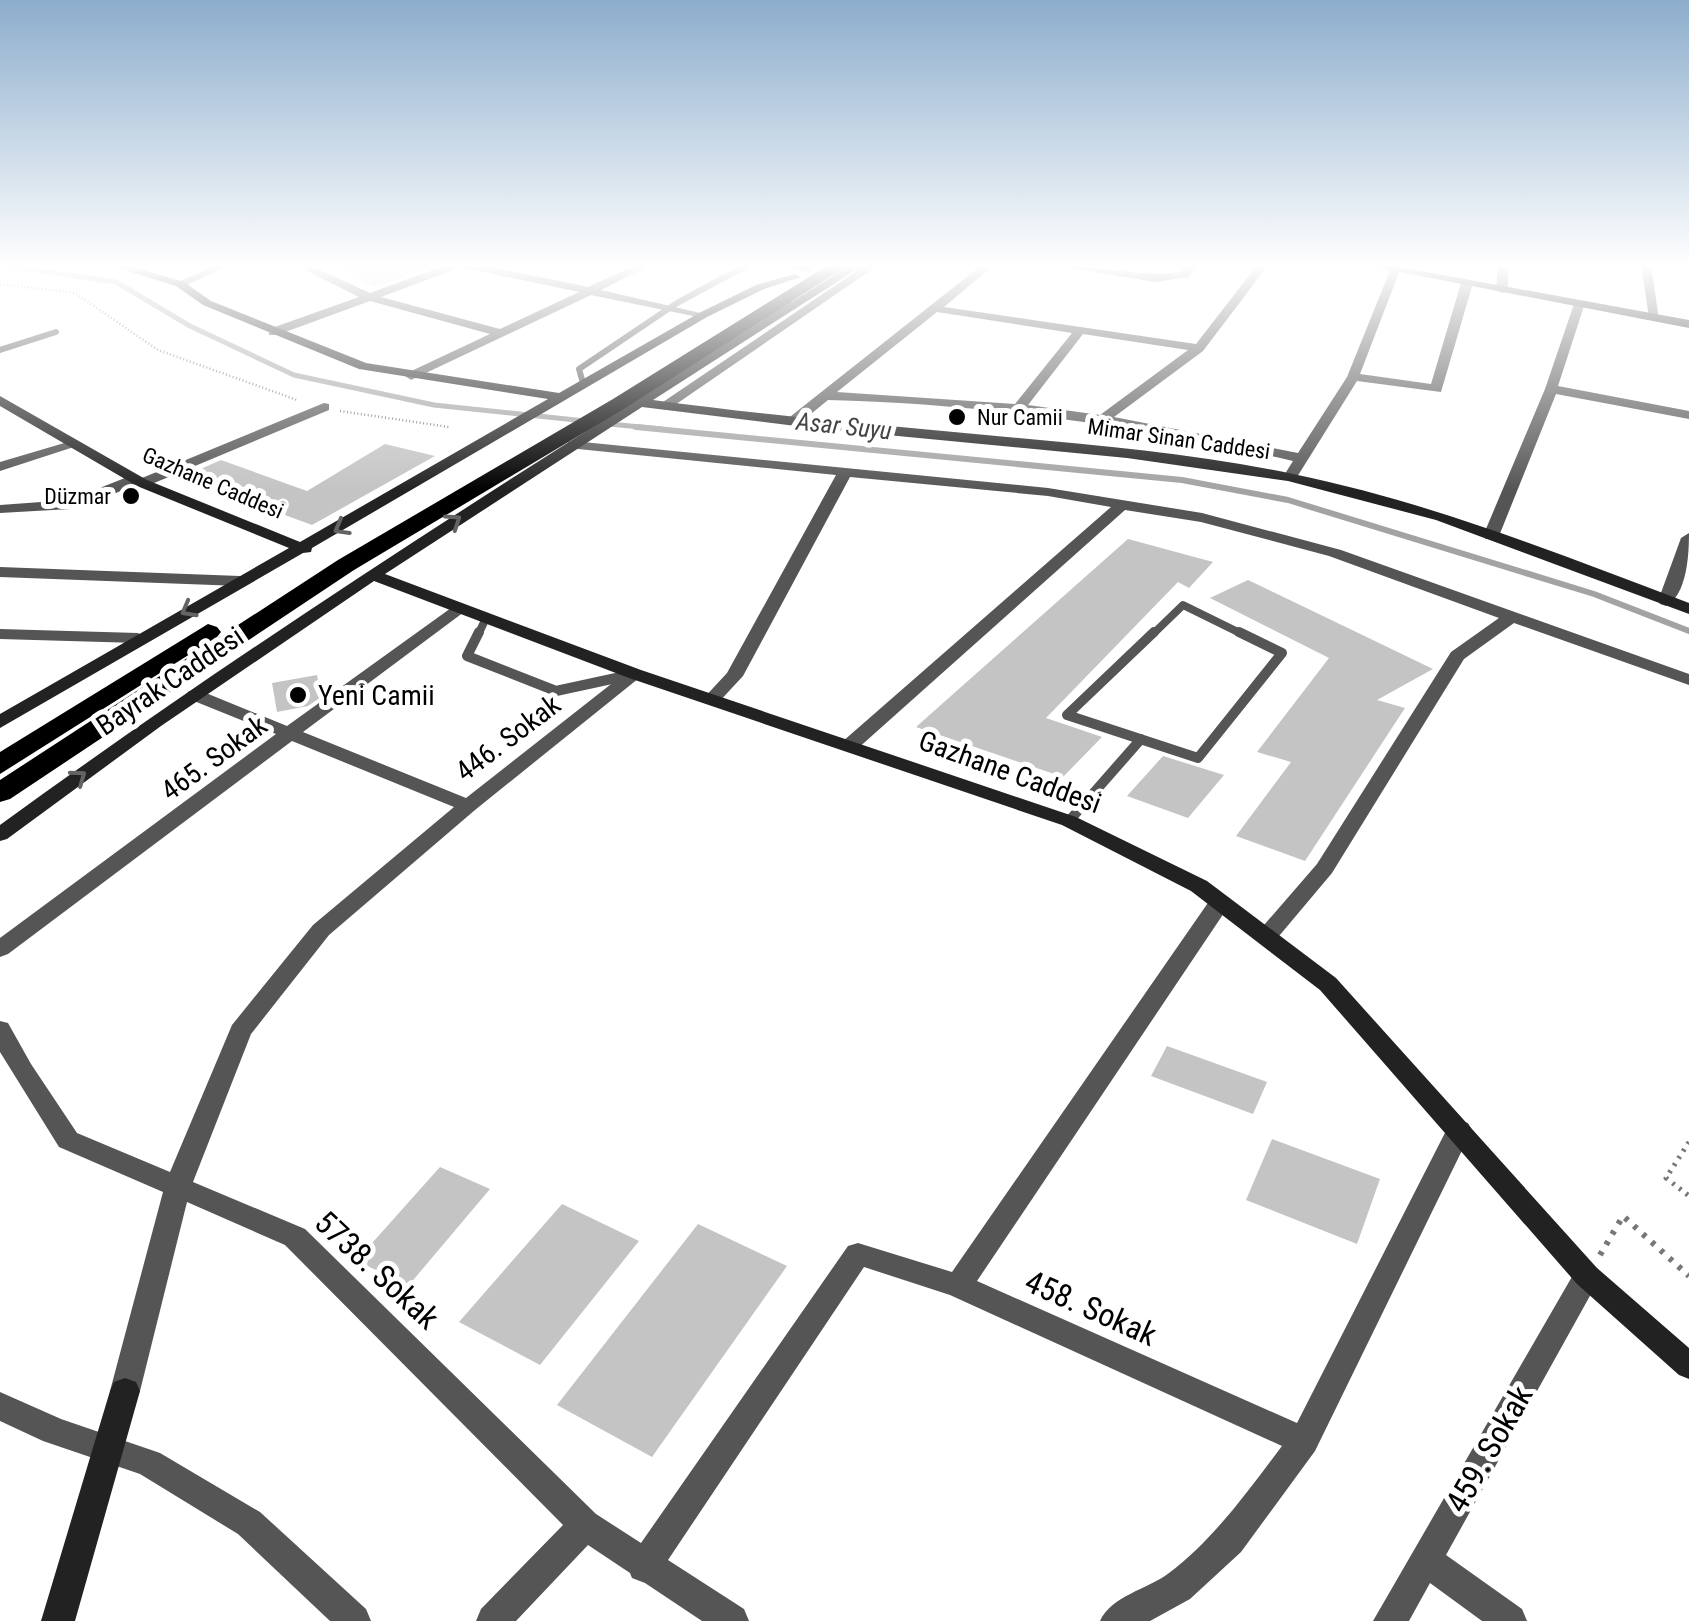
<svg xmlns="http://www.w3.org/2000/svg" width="1689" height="1621" viewBox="0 0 1689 1621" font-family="'Roboto Condensed',sans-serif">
<rect width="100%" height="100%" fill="#fff"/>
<path fill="#dcdcdc" d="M328,264H438L375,287Z"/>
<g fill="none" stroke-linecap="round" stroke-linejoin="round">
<path stroke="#a3a3a3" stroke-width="5" d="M0,265L116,282L190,326L294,375L434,405L585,421
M609,424L662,429"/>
<path stroke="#a3a3a3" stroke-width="6" d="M636,427L1182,480L1288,500L1594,594L1689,631"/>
</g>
<path fill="#c4c4c4" d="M385,444L435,456L312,525L182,477L221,460L307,491Z
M1128,539L1213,562L1189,588L1178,582L1046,718L1102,737L1063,777L916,727Z
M1248,580L1433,669L1377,700L1405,708L1305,861L1236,836L1291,762L1257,752L1329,658L1210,598Z
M317,675L321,697L308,706L277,712L272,683Z
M1163,756L1224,775L1188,818L1127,796Z
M1167,1046L1267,1082L1253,1114L1151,1076Z
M1272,1139L1380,1179L1357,1244L1246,1200Z
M440,1167L490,1189L409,1285L356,1261Z
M562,1204L639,1241L540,1365L459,1322Z
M698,1224L787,1266L652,1457L557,1405Z"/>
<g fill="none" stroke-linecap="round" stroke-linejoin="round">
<path stroke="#777" stroke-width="2.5" stroke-dasharray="1 2.5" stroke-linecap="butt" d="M0,284L75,293L158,350L297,400
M340,411L449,427"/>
<path stroke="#777" stroke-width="5" stroke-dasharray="2.5 6" stroke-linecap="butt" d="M1689,1142L1666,1178L1689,1196"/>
<path stroke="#777" stroke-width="6" stroke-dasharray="4 8" stroke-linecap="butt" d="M1600,1255L1623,1216L1689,1276"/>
<path stroke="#555" stroke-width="6" d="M0,350L56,332
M583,383L579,369L677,303L749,264"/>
<path stroke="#555" stroke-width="8" d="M478,635L486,618
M1152,635L1183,605L1244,635"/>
<path stroke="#555" stroke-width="10" d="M479,632L467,656L556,691L630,675
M1154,632L1067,715L1198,758L1282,653L1239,632
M1069,821L1141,739"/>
<path fill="#555" fill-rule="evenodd" d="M218,264H233L184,286L174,284Z
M293,264H307L370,293L449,264H478L588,287L638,264H652L601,290L709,315L703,318L591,295L411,380L405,376L407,373L490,334L370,301L277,335H269V329L359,297ZM461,267L579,292L500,329L381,297Z
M775,264H799L813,269L808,272Z
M867,264H880L669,409L657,406Z
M983,264H995L944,307L1196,344L1258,264H1269L1203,351L1114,417L1298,453L1347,377L1391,268L1400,270L1360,374L1431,384L1461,283L1467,280L1473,283L1441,392L1357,381L1297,477L1290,481L1283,477L1293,461C1139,426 986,404 828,400L801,422H791V416ZM937,312L1072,333L1015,404L837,392ZM1083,334L1188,350L1100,415L1028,405Z
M1048,264C1093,264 1137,278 1181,272L1186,264H1197L1189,277L1155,282Z
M1498,264H1508V290L1502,293L1496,290Z
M1641,264H1651L1659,320L1649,318Z
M1575,301L1585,303L1558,386L1689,411V419L1556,394L1499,536L1496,539H1486L1483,536L1545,389Z
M324,403L329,404V410L147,486L136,484L105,498L70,509L0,513V505L69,500L130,476L142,478Z
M71,441L83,444L0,471V462Z
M573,441L1048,488L1202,513L1341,550L1689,674V685L1514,623L1464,659L1332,873L1274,942H1258L1255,937L1258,932L1317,864L1451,652L1499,618L1329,556L1201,522L1125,510L856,750L849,752L840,746L842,742L1111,507L1048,496L850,477L743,676L717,704L711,705L702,700L727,673L836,475L568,448V442Z
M1689,533C1689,555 1687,595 1666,606L1660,604L1658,601L1681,538Z
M0,567L240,576L248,581L240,586L0,577Z
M458,603L464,604V612L303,732L466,798L629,670L635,669L644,674L475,810L329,935L251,1034L193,1182L305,1229L596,1514L641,1543L848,1246L858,1243L952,1272L1212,897H1228L1231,902L1228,907L977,1281L1297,1423L1450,1123L1459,1120L1468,1123L1472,1130L1315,1451L1241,1552L1190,1599L1150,1621H1100C1111,1596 1148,1589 1169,1573C1215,1538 1247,1492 1282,1446L950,1295L864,1267L668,1560L744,1609L749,1621H702L645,1583L632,1578L630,1573L588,1545L516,1621H476L481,1609L563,1525L285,1245L187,1202L140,1391L136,1400L125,1404L114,1400L110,1391L163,1192L59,1147L0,1052V1021L8,1023L31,1064L77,1133L170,1172L232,1025L313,925L454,807L292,741L8,954L0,957V938L276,734L189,699L186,695L189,691H201L287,726Z
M0,629L138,633L147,638L138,643L0,639Z
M1587,1264L1597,1268L1601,1276L1446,1555L1522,1609L1527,1621H1482L1430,1583L1409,1621H1373L1577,1268Z
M0,1392L61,1419L160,1453L260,1512L366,1609L371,1621H330L238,1534L140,1474L43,1441L0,1421Z"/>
<path fill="#222" fill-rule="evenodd" d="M105,264H123L184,282L211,301L366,363L559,393L699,313L756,285L795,274L801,277L764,289L707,317L312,548L311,552L303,553L0,728V714L289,548L137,486L0,406V396L147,480L300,542L548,399L359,369L203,305L176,286Z
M852,264H865L653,400C771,416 889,426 1007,437C1102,446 1199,454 1293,474C1430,502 1559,554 1689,603V614L1436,520L1288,481L1127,458L804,427L642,407L385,574L641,670L1076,817L1207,881L1336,978L1597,1268L1689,1348V1379L1679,1375L1577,1284L1320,990L1191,891L1062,825L629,678L374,581L161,726L7,839L0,841V825C246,646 502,483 761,321L785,296L795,298L790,303Z
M1359,264H1383L1689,320V328Z
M125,1378L136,1382L140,1391L75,1621H41L110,1391L114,1382Z"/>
<path fill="#000" fill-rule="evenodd" d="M830,264H850L627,407L354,570L10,799L0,802V780L338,560L613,399Z
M208,624L217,627L221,632L217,637L0,774V752Z"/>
</g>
<defs><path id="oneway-chevron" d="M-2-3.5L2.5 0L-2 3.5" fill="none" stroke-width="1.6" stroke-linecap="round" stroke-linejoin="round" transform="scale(2.5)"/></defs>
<g stroke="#646464">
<use href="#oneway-chevron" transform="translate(454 521) rotate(-34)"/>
<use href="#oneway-chevron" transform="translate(341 528) rotate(150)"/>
<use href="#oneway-chevron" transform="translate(188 610) rotate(151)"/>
<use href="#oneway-chevron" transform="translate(79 777) rotate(-36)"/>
</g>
<linearGradient id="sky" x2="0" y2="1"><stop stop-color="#8cadcc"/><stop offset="0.54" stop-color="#fff"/><stop offset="1" stop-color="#fff" stop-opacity="0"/></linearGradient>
<rect width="1689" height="491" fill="url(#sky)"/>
<g fill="#000" stroke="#fff" stroke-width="4">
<circle cx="957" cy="417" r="10"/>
<circle cx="131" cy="496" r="10"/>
<circle cx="298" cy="695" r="10"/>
</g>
<g text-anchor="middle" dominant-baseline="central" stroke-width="10" stroke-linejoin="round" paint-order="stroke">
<g font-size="22" fill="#000" stroke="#fff" text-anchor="start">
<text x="977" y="417">Nur Camii</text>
<text x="111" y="496" text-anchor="end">Düzmar</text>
</g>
<g font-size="22" fill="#000" stroke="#fff">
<text transform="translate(1179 439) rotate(8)">Mimar Sinan Caddesi</text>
<text transform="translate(213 483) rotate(23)">Gazhane Caddesi</text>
</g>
<g font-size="25" font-style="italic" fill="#444" stroke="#fff">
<text transform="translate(844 426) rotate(6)">Asar Suyu</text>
</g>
<g font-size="28" fill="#000" stroke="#fff">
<text transform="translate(170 681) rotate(-34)">Bayrak Caddesi</text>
<text transform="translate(508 738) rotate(-37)">446. Sokak</text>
<text transform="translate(214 758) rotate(-36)">465. Sokak</text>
<text transform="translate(1010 772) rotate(20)">Gazhane Caddesi</text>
</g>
<g font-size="28" fill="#000" stroke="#fff" text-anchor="start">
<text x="318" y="695">Yeni Camii</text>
</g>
<g font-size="32" fill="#000" stroke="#fff">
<text transform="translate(377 1270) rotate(43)">5738. Sokak</text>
<text transform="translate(1091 1308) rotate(24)">458. Sokak</text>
<text transform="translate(1489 1449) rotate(-60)">459. Sokak</text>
</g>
</g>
</svg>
